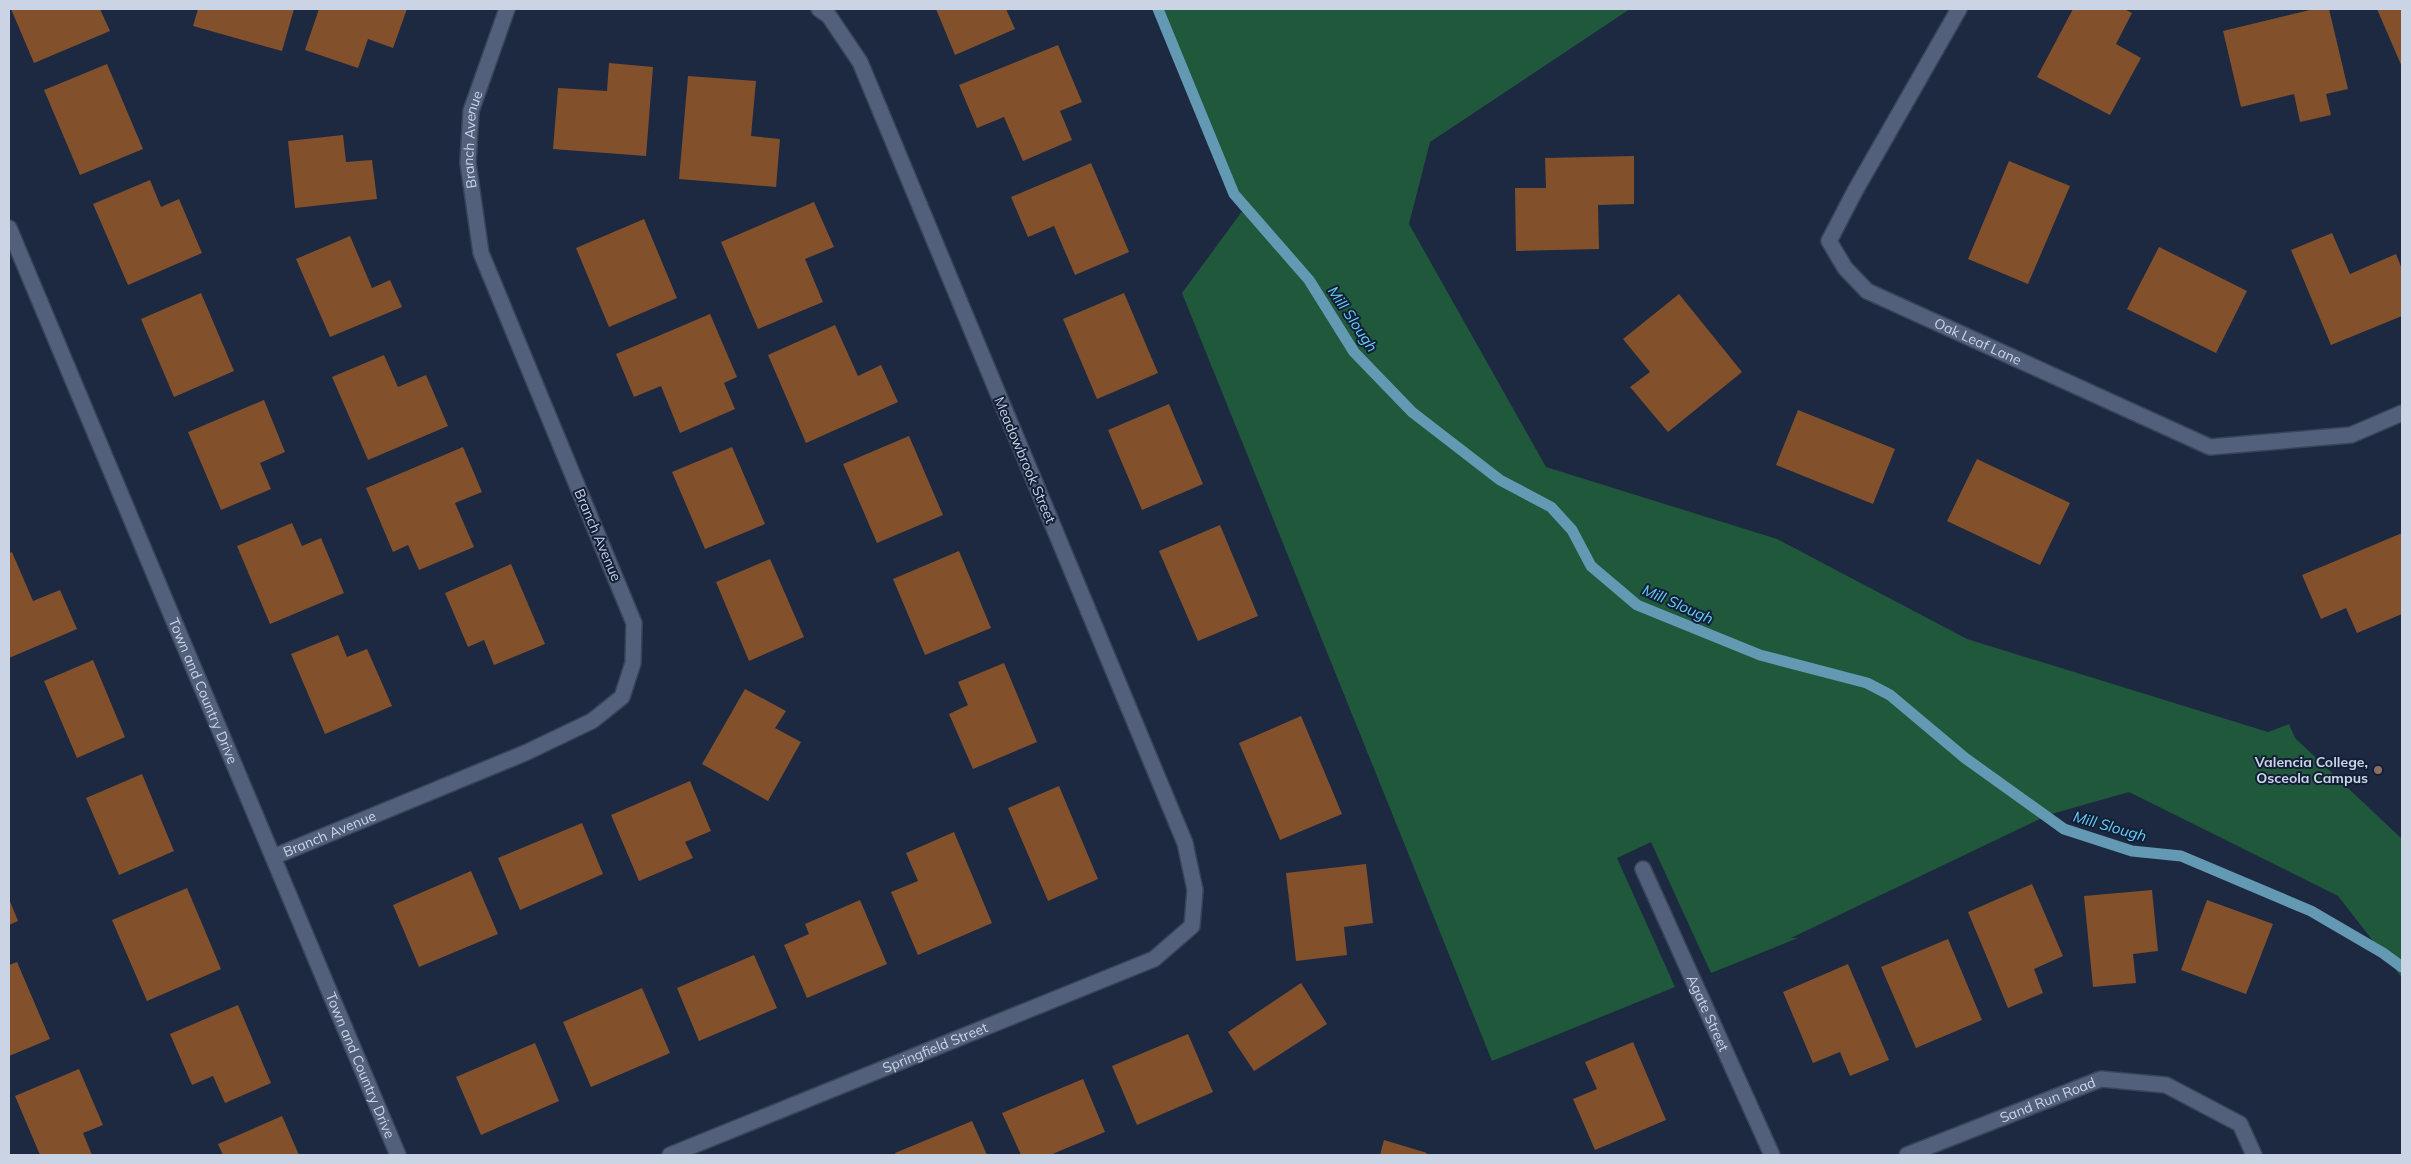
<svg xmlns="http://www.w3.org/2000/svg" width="2411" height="1164" viewBox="0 0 2411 1164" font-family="Mulish,sans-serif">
<rect width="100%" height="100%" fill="#1d2941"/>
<path fill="#1f583b" d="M1161,9H1630L1430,142L1409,224L1546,467L1777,539L1967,639L2268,732L2289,724L2295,738L2402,839V978L2338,896L2129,792L2048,815L1791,938H1798L1711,973L1651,842L1617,858L1675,987L1492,1061L1182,293L1243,210Z"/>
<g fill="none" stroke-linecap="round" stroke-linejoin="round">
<path stroke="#6399b2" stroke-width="11" d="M1158,9L1234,194L1309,280L1354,352L1412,412L1500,480L1551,507L1572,530L1591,566L1637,605L1760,655L1867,683L1890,695L1965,758L2064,829L2132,851L2181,856L2311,911L2383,953L2402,967"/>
</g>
<path fill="#82502b" d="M11,9H100L110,31L34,63Z
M198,9H294L282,51L193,26Z
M319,9H407L393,48L368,39L358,68L305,50Z
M936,9H1006L1015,29L955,55Z
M2073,9H2124L2132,13L2116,44L2141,58L2110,115L2037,77Z
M2314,9H2329L2348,89L2326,94L2331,115L2300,122L2294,94L2241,107L2223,31Z
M2377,9H2402V67Z
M1058,45L1082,102L1060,111L1072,140L1023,161L1004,117L977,128L959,85Z
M609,63L653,67L646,156L553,149L558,88L607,91Z
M107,64L143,149L80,175L44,90Z
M688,76L756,81L751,136L780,139L776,187L679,179Z
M343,135L346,162L372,160L377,199L295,208L288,141Z
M1634,156V204L1598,205L1599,249L1516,251L1515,188H1546L1545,158Z
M2009,161L2070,186L2028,284L1968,259Z
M1091,163L1129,252L1075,275L1054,226L1028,237L1011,197Z
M150,180L161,207L179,199L202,253L128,285L93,204Z
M814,202L834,247L805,259L823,302L758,329L721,242Z
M644,219L677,298L609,327L576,248Z
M2332,233L2350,274L2396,254L2402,269V316L2331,345L2291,250Z
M350,236L372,288L390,280L402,307L330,337L296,259Z
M2159,247L2247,291L2216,353L2127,309Z
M201,293L234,371L174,397L141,319Z
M1124,293L1158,373L1097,399L1063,319Z
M1679,294L1742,372L1668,432L1630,387L1650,372L1623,339Z
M710,314L737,377L724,383L735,409L680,433L661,386L634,397L616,354Z
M835,325L858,376L881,365L898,402L806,443L768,355Z
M384,355L398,387L426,375L448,426L368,460L332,377Z
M264,400L285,452L260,463L271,489L221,510L188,432Z
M1169,404L1203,484L1142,510L1108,430Z
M1798,410L1895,449L1873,504L1776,465Z
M909,436L943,515L877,543L843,464Z
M463,447L482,492L455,503L474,547L419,570L408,545L393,552L366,488Z
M732,447L765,524L705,549L672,472Z
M1977,459L2070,503L2040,565L1947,521Z
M292,523L302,546L321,538L344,593L270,624L237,546Z
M1220,525L1258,616L1198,641L1159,551Z
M2402,533V614L2357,633L2346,608L2321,619L2302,575Z
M959,551L991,628L925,655L893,579Z
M12,552L33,601L60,590L77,629L9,658V553Z
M770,559L804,637L749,661L716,582Z
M511,564L545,644L494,665L484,640L468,647L445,593Z
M338,635L347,657L367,649L392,706L325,734L291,654Z
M93,660L125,737L77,758L44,681Z
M1004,663L1037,742L973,769L949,714L968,705L958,682Z
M745,689L786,711L775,728L801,742L768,801L702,764Z
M1301,716L1342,814L1280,840L1239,743Z
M142,774L174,851L119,875L86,798Z
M690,781L711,831L685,842L693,858L639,881L611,815Z
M1059,786L1098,879L1048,901L1008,808Z
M582,823L603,874L520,910L498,858Z
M954,832L992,923L918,955L891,892L918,881L906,853Z
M1366,864L1373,923L1344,927L1347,955L1296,961L1286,873Z
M471,871L498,934L419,967L393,905Z
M2032,884L2063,956L2034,969L2043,993L2008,1008L1968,912Z
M187,888L221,969L147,1001L112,920Z
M2152,890L2158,951L2133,954L2136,983L2093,987L2084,896Z
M9,899L18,921L9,925Z
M860,900L887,964L807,998L784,945L809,934L805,924Z
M2207,900L2273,924L2246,994L2181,970Z
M1948,939L1982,1020L1916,1048L1881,967Z
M754,955L777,1008L699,1041L677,988Z
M17,962L50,1039L9,1056V965Z
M1848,964L1889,1060L1850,1076L1840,1052L1813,1063L1783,992Z
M1301,983L1327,1024L1254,1071L1228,1032Z
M642,988L670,1053L591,1087L563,1022Z
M238,1005L271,1083L225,1103L213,1076L192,1085L170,1034Z
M1188,1034L1213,1092L1137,1125L1112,1066Z
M1633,1042L1666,1120L1595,1150L1573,1099L1597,1089L1585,1062Z
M535,1043L559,1101L481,1135L456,1077Z
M79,1069L103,1125L83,1133L92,1155H40L15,1096Z
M1083,1079L1105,1132L1050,1155H1021L1002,1113Z
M282,1116L299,1155H223L218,1144Z
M972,1121L987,1155H896L895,1153Z
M1384,1140L1427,1153L1426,1155H1380Z"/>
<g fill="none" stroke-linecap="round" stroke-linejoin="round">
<defs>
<g id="street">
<path id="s1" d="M1959,9L1855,191L1829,241L1845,268L1867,291L2210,447L2351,435L2402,413"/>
<path id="s2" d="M9,228L398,1155"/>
<path id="s3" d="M273,857L525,753L592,721L622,697L633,663L634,623L481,253L468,163L471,111L507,9"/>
<path id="s4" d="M1643,869L1772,1155"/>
<path id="s5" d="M670,1155L1154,959L1192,926L1195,890L1185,843L860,62L829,16L819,9"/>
<path id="s6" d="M1907,1155L2101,1079L2166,1085L2240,1124L2254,1155"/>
</g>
</defs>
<use href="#street" stroke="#3a4458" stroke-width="18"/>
<use href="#street" stroke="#52607c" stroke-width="15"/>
</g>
<circle fill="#8d6e63" stroke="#131f37" stroke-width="2" cx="2378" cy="770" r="5"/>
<g text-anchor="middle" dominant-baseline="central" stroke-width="4" stroke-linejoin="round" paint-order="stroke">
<g font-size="14" fill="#cbd4e4" stroke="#131f37">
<text stroke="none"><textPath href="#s3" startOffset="976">Branch Avenue</textPath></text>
<text stroke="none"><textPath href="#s1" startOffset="451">Oak Leaf Lane</textPath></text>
<text transform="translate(1025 460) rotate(67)">Meadowbrook Street</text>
<text transform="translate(598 535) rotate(67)">Branch Avenue</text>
<text stroke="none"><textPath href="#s2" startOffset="502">Town and Country Drive</textPath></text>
<text stroke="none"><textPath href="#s3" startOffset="61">Branch Avenue</textPath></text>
<text stroke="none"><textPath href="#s4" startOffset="158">Agate Street</textPath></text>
<text stroke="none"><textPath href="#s5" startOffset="286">Springfield Street</textPath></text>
<text stroke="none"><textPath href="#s2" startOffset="908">Town and Country Drive</textPath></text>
<text stroke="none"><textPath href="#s6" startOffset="151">Sand Run Road</textPath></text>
</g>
<g font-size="14" font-weight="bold" fill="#cbd4e4" stroke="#131f37" text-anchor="end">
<text x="2368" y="762">Valencia College,<tspan x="2368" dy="16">Osceola Campus</tspan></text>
</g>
<g font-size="15" font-style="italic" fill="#64cef8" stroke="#131f37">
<text transform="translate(1353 319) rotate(56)">Mill Slough</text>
<text transform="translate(1678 604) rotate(24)">Mill Slough</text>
<text transform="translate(2110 826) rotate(16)">Mill Slough</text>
</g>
</g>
<rect width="2411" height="1164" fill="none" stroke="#cbd4e4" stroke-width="20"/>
</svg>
